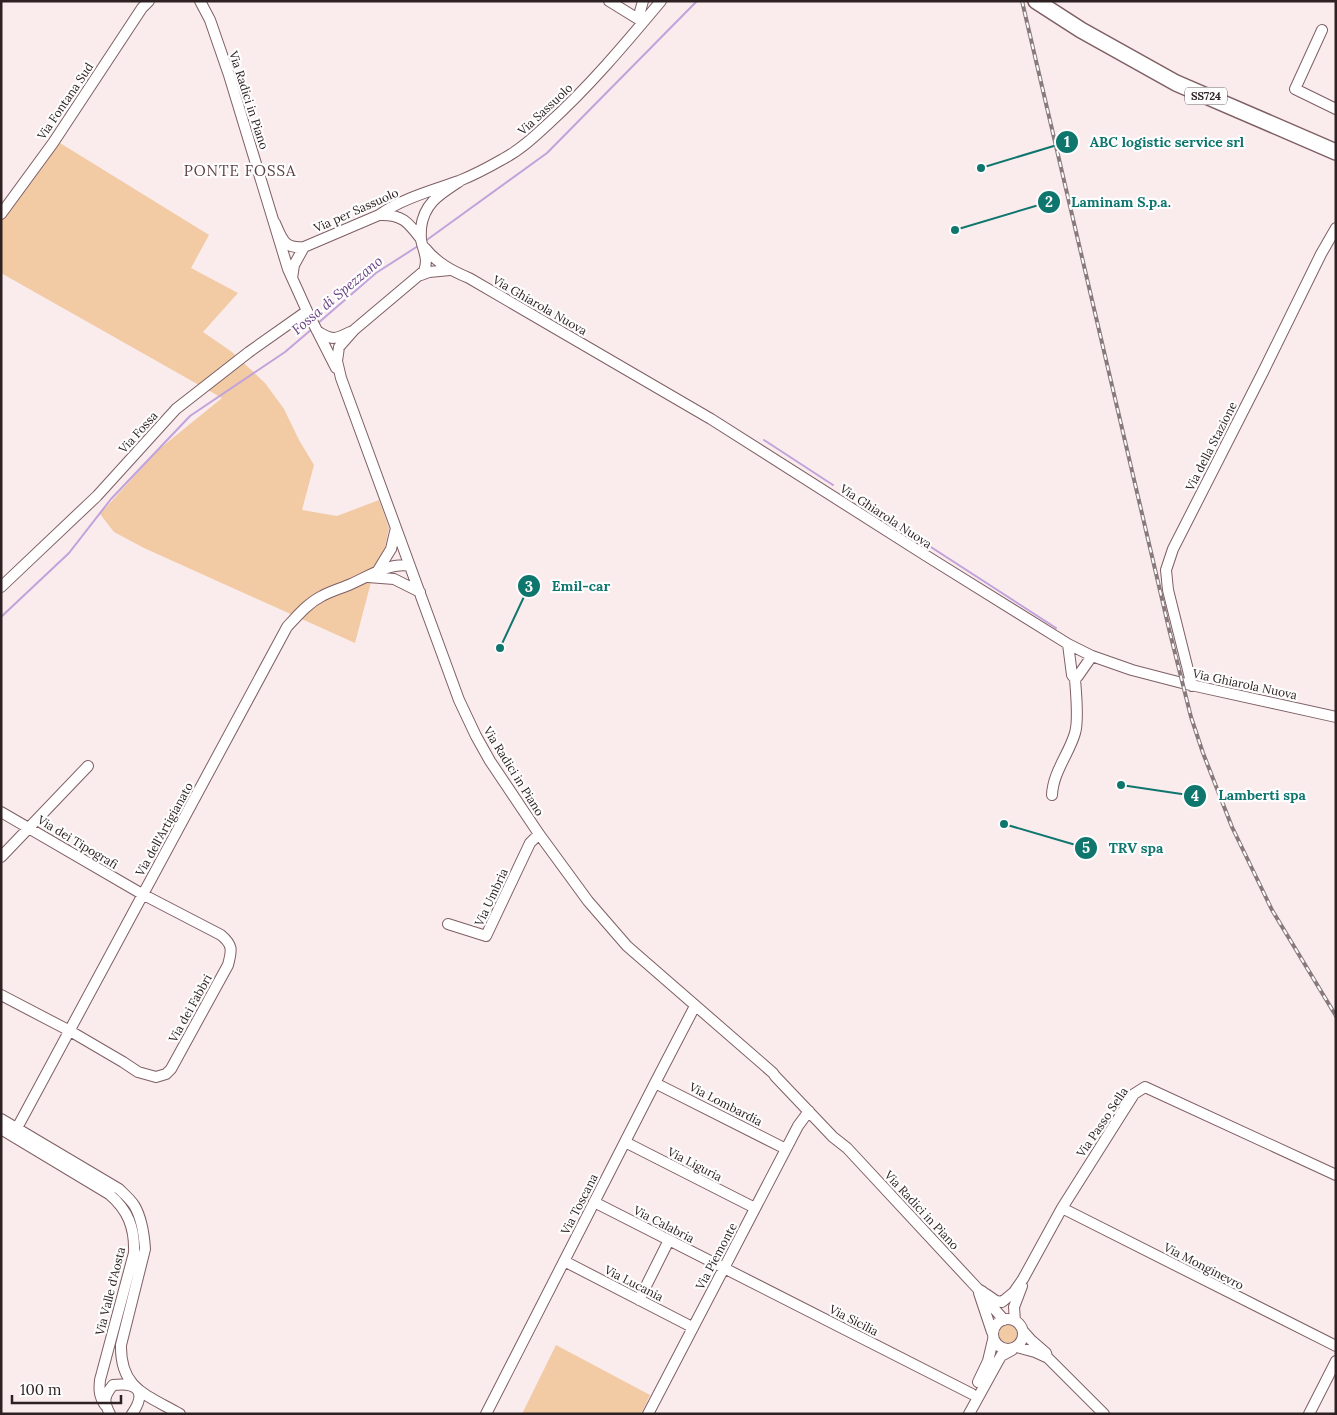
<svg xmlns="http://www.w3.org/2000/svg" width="1337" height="1415" viewBox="0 0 1337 1415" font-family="Lora,serif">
<rect width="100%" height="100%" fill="#faebed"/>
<path fill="#f2caa4" d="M60,143L209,235L191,268L238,293L203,332L232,352L265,383L284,409L299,440L314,465L302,510L337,516L379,500L389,528L384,551L376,563L355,643L144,548L114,532L100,514L158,450L222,398L1,273V216Z
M999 1334a9 9 0 1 1 18 0a9 9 0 1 1-18 0Z
M556,1345L650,1395L641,1414H522Z"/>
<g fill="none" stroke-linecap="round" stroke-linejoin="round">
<path stroke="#c1a3db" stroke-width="2" d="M424,242L547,153L697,1
M317,324L376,273L418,246
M764,440L833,485
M869,507L1056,628
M1,617L69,553L111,499L190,416L285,352L312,329"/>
<defs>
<path id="minor" d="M200,1L210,20L229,75L288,269L307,311L336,368
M609,1L643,22
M638,19L643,1
M1322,30L1295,89L1336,109
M460,181C440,194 424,203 421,228C421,234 420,239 422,244C425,254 428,261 424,271L354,330L339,347L337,361L341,378L459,700L476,736L490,761L539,834L588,901L627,946L773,1073L775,1076L833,1137L847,1148L978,1289L983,1292L991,1305L1004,1320
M1,214L53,143L142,8L149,1
M379,215C402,214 408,222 421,239
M275,223C282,239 284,249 304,247L379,215C401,199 433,190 459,181C474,175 489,167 503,159C520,150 534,137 548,124C589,87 625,44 661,1
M425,248C437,263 452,271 469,278L711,419L925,555L1068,644L1092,656L1132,670L1182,683L1336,717
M421,275L429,272L450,270
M292,278L294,265L304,247
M317,331C332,341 336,339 350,332
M377,572L391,549L396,528
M368,577L394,579L420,592
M1,587L97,496L176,409L249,352L307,311
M1075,679L1078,676L1092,656
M1192,686L1168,590L1166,570L1173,549L1263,372L1321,254L1336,228
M1052,795C1053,772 1069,754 1075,733C1079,720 1076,693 1075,679L1072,675L1068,644
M1,812L142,894L221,935C233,945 232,950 228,965L171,1069L166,1074L156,1077L138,1072L123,1062L70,1031L1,995
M1,857L88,766
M448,924L486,936L530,843L539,834
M655,1083L786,1149
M1,1119L119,1189C124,1194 130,1199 134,1205C142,1218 144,1234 145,1249L121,1345C120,1389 147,1395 180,1414
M17,1128L287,627C298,615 308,603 322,596C331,591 342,588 351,584C369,576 390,562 410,566
M1,1129L109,1194C128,1210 135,1228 134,1253L100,1380C99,1390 99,1396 105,1405
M625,1142L755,1208
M594,1202L972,1394
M1062,1208L1336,1346
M564,1261L692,1327
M979,1293L992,1332
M986,1294L996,1301L1002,1302L1014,1292L1023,1279L1062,1208L1134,1094L1145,1087L1336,1175
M639,1300L669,1240
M993 1334a15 15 0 1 1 30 0a15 15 0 1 1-30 0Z
M1015,1321L1014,1307L1022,1286
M1023,1331L1031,1340L1046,1353L1047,1357L1104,1414
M1017,1347L1035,1352L1046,1357
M978,1382L988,1361L993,1340
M110,1414C103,1401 104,1396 113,1385C138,1382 147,1392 132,1414
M486,1414L655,1083L695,1006
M648,1414L798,1126L809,1111
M969,1414L997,1363L1001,1356L1012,1350
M1309,1414L1336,1361"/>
<path id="highway" d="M1036,1L1081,30L1176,83L1336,152"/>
</defs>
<use href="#minor" stroke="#7e5f64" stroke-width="12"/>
<use href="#highway" stroke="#7e5f64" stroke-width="18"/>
<use href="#minor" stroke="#fff" stroke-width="10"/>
<use href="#highway" stroke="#fff" stroke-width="15"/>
<defs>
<path id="rail" d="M1022,1L1169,629L1191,717L1203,753L1232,827L1272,910L1336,1016"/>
</defs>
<use href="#rail" stroke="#887a7c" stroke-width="4"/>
<use href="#rail" stroke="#fdfdfd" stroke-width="2" stroke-dasharray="5.5" stroke-linecap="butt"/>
</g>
<g text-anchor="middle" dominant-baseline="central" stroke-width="4.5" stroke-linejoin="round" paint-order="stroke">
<rect fill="#fdfdfd" stroke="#6c6364" stroke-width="1" x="1185" y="87.5" width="42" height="17" rx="4"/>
<g font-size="11" font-weight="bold" fill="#2e2123">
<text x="1206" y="96">SS724</text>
</g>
<g font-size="12" fill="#2e2123" stroke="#fdfdfd">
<text transform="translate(249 100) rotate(72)">Via Radici in Piano</text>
<text transform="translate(65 101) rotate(-56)">Via Fontana Sud</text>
<text transform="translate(545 109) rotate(-43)">Via Sassuolo</text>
<text transform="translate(356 210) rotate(-24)">Via per Sassuolo</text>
<text transform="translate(540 305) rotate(30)">Via Ghiarola Nuova</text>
<text transform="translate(138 432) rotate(-48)">Via Fossa</text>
<text transform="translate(1211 446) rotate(-63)">Via della Stazione</text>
<text transform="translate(886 516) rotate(33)">Via Ghiarola Nuova</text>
<text transform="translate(1245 684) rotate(12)">Via Ghiarola Nuova</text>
<text transform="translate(514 771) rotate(58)">Via Radici in Piano</text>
<text transform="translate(164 829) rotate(-61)">Via dell'Artigianato</text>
<text transform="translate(78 842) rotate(31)">Via dei Tipografi</text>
<text transform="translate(491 897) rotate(-65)">Via Umbria</text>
<text transform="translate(190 1008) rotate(-61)">Via dei Fabbri</text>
<text transform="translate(726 1104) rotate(27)">Via Lombardia</text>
<text transform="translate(1102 1122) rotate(-56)">Via Passo Sella</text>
<text transform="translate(695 1164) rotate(27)">Via Liguria</text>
<text transform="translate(579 1204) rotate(-63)">Via Toscana</text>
<text transform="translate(922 1210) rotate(47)">Via Radici in Piano</text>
<text transform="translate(664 1224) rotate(27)">Via Calabria</text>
<text transform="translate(716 1256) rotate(-62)">Via Piemonte</text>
<text transform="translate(1204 1266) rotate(27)">Via Monginevro</text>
<text transform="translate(634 1283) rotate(27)">Via Lucania</text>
<text transform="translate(110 1291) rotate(-76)">Via Valle d'Aosta</text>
<text transform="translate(854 1320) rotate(27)">Via Sicilia</text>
</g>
<g font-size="14" font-style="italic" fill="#684084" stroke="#fdfdfd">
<text transform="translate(337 295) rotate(-40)">Fossa di Spezzano</text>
</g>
<g font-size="15" letter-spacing="1" fill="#5d4046" stroke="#fdfdfd">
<text x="240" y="170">PONTE FOSSA</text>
</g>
</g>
<path fill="none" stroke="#0f766e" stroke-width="2" d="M981 168L1067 142M955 230L1049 202M500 648L529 586M1121 785L1195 796M1004 824L1086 848"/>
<g fill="#0f766e" stroke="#fdfdfd" stroke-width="2">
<circle cx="981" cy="168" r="5"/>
<circle cx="955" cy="230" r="5"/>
<circle cx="500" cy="648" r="5"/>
<circle cx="1121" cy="785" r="5"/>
<circle cx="1004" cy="824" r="5"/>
<circle cx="1067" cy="142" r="12"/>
<circle cx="1049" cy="202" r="12"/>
<circle cx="529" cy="586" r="12"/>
<circle cx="1195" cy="796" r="12"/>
<circle cx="1086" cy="848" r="12"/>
</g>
<g font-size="15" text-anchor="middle" font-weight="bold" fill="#fff">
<text x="1067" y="147">1</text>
<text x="1049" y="207">2</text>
<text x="529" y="592">3</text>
<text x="1195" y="801">4</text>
<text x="1086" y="853">5</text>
</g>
<g font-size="14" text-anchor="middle" font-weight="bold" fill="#0f766e" stroke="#fdfdfd" stroke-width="4.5" stroke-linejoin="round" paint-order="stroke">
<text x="1167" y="147">ABC logistic service srl</text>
<text x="1121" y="207">Laminam S.p.a.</text>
<text x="581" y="591">Emil-car</text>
<text x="1262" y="800">Lamberti spa</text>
<text x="1136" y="853">TRV spa</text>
</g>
<rect width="1337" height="1415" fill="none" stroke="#2e2123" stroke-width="5"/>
<path d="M12 1395v8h109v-8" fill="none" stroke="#2e2123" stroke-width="2.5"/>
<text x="20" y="1395" font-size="15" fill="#2e2123" stroke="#fdfdfd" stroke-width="4" paint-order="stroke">100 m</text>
</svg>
